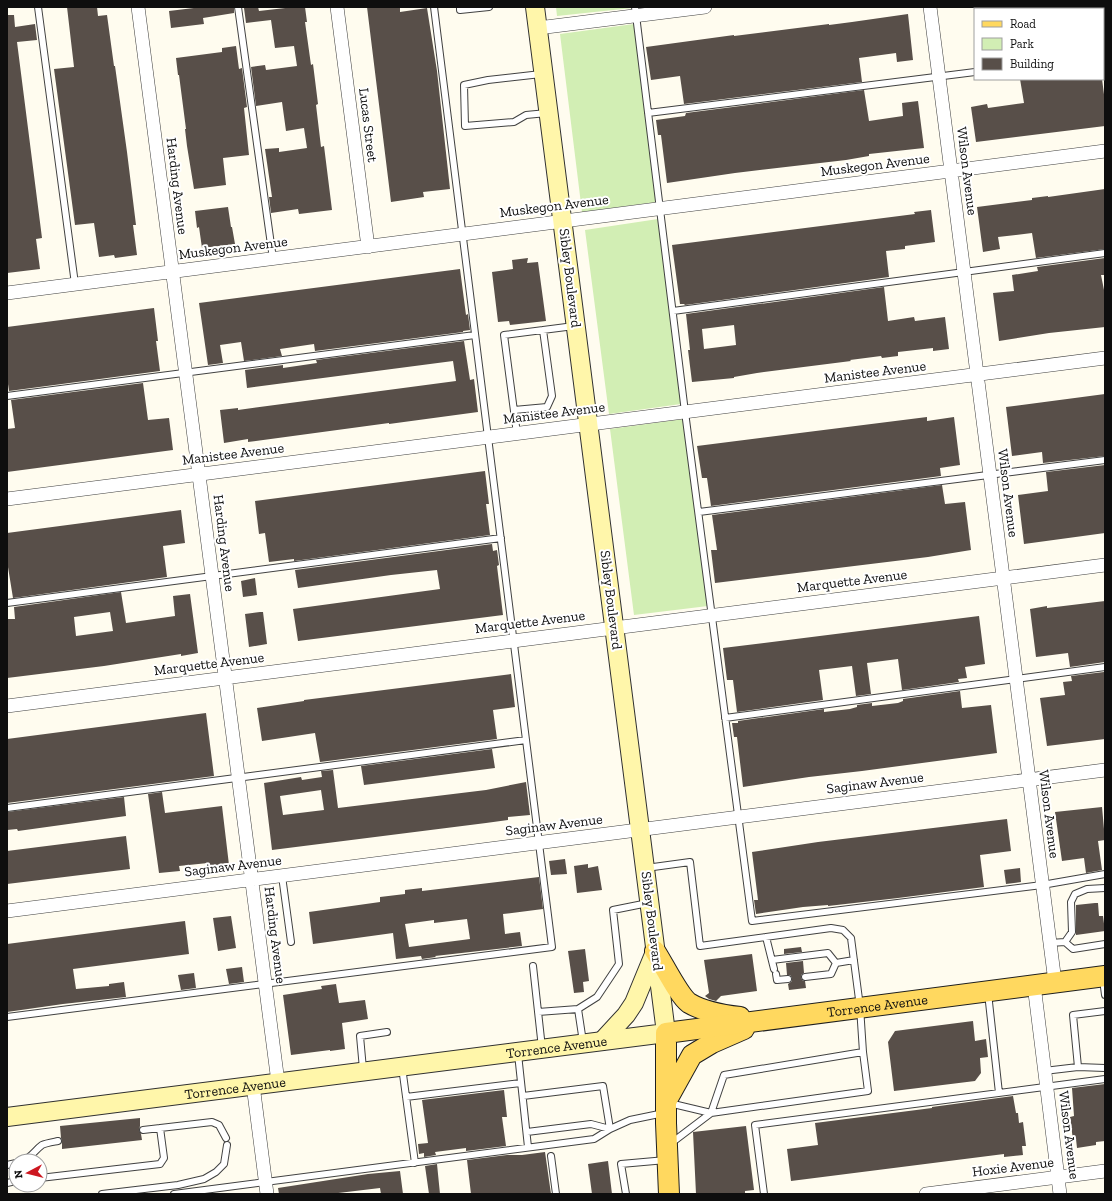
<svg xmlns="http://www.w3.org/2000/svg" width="1112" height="1201" viewBox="0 0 1112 1201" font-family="'Zilla Slab',serif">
<rect width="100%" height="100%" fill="#fffcef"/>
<path fill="#d2eeb4" d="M556,7H632V8L557,16Z
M634,24L657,202L582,212L560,34Z
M658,219L681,404L609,414L585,230Z
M684,419L708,606L634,615L610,429Z"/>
<path fill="#584f49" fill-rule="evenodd" d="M67,7H97L98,16L107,15L114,66H115L127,152L136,225H133L137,255L115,258L114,255L99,257L94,223L75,225L54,69L74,67Z
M202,7H234V13L203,18L204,24L171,28L169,11Z
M258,7L259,11L294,7H305L307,22H305L311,65L313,64L318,104L316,105L321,147L324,146L332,210L299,214L298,209L271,213L269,197H272L265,149L279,148V152L307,148L304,128L286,131L282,102L256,106L251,67L265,65L266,70L297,66L294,46L275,48L271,20L246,23L244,8Z
M367,7H400V12L427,8L437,71L450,189L423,192L424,197L391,202Z
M908,14L913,60L897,62L896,53L859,58L862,82L684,104L680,76L651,80L646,47L734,35V36L829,24V25L852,22Z
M7,15H14L15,27L35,24L37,40L17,42L42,238L36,239L40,269L7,273Z
M236,46L239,69L242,68L247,107L244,108L249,155L223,158L226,185L194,189L187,146L185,129H186L179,75H178L176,58L222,52V48Z
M1020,79H1102L1105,102V126L976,142L971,107L987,104L988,108L1024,103Z
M864,90L869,121L903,116L902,103L918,101L924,148L869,154V156L846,160L735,173L667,183L661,135H658L656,120L685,116L686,113Z
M1105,189V249L1036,258L1032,233L998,237L1000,249L983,252L977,207L1032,200V198L1048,196V197Z
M228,207L231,227H232L235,244L202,248L199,227L197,228L195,211Z
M931,210L935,242L905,246V249L886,251L889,277L685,305L684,304H680L672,245L915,214L914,212Z
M528,258L527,263L538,262L546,321L510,325L509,321L498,322L492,272L513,269L512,260Z
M1105,258V275H1101L1105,295V327L1049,333L999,341L993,293L1014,291L1012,275L1038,271L1037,267Z
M460,269L466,315L468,314L470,330L463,331V332L315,351L314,344L280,349L282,356L244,361L241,342L220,345L223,363L208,365L199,303Z
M884,287L888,321L914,317L915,321L945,317L949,349L933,351V348L898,352V356L882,358L881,356L850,360L851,361L757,373L734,377V378L692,382L688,350H690L686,314ZM734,325L736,345L704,349L702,329Z
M154,308L158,341H156L160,371L9,391L7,377V327Z
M464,341L470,380L474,379L478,412L389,424V423L248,442V439L224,443L220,410L238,408V410L456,381L453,361L247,388L245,370L283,365V368L317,363L316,360Z
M143,383L148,420L169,418L173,450L7,472V429L15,428L11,400Z
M1105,394V456L1043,463L1042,452L1012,456L1006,407Z
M927,417V421L954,417L960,465L940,468L941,476L711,506L707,478H702L697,446Z
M1105,465V533L1024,544L1018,495L1048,491L1046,472Z
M485,471L489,504H486L490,535L294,561V559L269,562L265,533L259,534L255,501Z
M942,485L945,504L965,502L971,550L928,557L715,583L711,550H717L712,515Z
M181,510L185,543L163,546L167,577L13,598L7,561V533Z
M492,544L493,551L497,550L499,565L497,566L503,615L298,641L293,609L440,589L437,570L391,575L298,588L295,570Z
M255,578L257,595L243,597L241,581Z
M121,592L126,623L175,616L173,596L190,594L198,653L181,656V654L104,666L7,678V619H15L14,607ZM110,612L113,631L76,636L74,617Z
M1105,601V662L1070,667L1068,653L1036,657L1030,609L1047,606V608Z
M260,612H263L267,644L249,647L245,614Z
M979,616L985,664L965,667L967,678L958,679L959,682L902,690L898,659L867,663L871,694L856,696L852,666L819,670L823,700L737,712L733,680H727L723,648Z
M1104,672L1105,739L1047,746L1040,698L1065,695L1063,682L1072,681L1071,676Z
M511,674L515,707L493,710L497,739L320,762L315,733L262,741L257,708L304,701V700Z
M960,691L962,708L991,705L997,753L862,771L809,777L743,787L737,737H734L732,723H738V721L824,709V712L850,709L857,707V705L872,703V706L898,703L903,701V699Z
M206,713L214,776L7,803V739Z
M492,749L495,768L364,785L361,766Z
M333,770L338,808L486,790L526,782L530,815L508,817V820L486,823L272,850L264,783L301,777L302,780L322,777L321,771ZM321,790L324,810L283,815L280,796Z
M162,792L165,813L222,806L229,865L208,867V863L179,866L180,871L159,873L148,794Z
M124,797L126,816L18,831L17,829L7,830V812Z
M1102,807L1105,840L1098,841L1102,870L1086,873L1084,858L1062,861L1055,812Z
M1007,819L1011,851L980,855L984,887L898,898L828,906V905L803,907L756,914L754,900H758L752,852L818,842Z
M126,836L130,869L7,884V851Z
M565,859L567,874L551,875L549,861Z
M588,864V868L598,866L602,890L577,893L574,866Z
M1020,868L1021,882L1006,884L1004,870Z
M539,877L543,909L503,914L505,934L520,932L522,946L435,956L436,957L422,959L421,956L396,959L393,933L313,944L309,912L380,902V897L405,894V890L422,888V891ZM467,919L470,939L409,947L405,924L434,920V923Z
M1095,903H1098L1099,916H1103L1105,931L1076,935V905Z
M231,916L236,948L218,951L213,918Z
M185,921L189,954L73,969L76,989L109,986V984L124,982L126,997L63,1004L7,1012V944Z
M801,947L802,952L784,954V949Z
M585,949L589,981L583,982L584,992L574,993L568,951Z
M752,954L757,991L721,996L716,1001L709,999L705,996L709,993L704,960Z
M803,961L804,973L801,975V978L803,981H805L806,988L789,990L788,984L792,981V978L790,975H787L786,963Z
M242,967L244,982L229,984L226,969Z
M194,973L196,988L181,990L178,975Z
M336,984L339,1003L365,1000L368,1019L342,1023L345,1049L330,1051V1050L291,1055L283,995L322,989L321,986Z
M973,1021L975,1041L986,1039L988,1057L980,1058L981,1073L975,1081L894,1091L888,1042L895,1031Z
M1105,1084V1141L1096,1142V1145L1077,1148L1076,1139L1073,1140L1070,1117L1074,1116L1072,1088Z
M504,1090L507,1117H502L506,1146L466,1151V1148L435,1152L436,1155L424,1157V1153L419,1154L418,1144L428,1143L422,1100Z
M1013,1096L1016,1113H1018L1019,1123L1023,1122L1026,1146H1022L1023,1155L1004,1157V1154L791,1181L787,1149L818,1145L815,1123L932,1108V1107Z
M140,1118V1126L139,1130L141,1134L142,1140L62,1149V1141L61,1138L60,1126Z
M746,1126L754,1190L745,1191V1194H696L693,1132Z
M545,1152L551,1194H471L467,1160L507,1155H522Z
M608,1161L612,1194H592L588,1164Z
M437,1164L440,1194H429L425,1166Z
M400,1171L403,1194H381L380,1188L330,1194H279L278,1188L368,1174Z"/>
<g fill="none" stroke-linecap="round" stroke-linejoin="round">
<defs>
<path id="lane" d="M38,7L75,284
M238,7L273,259
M460,7V10L489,7
M635,7L685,412L752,921L1042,885L1105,874
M1103,56H1105
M541,74L488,80L464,85L465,126L514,122L526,115L547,113
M648,113L975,72
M673,311L1105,253
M7,396L475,335
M514,410L547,407L552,396L543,330
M517,434L504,335L574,326
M699,512L1105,460
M7,603L501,538
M725,718L1105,667
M7,808L526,740
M646,868L690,862L700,946L831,928L843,930L851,938L860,1007L863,1052L868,1091L711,1113L669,1103
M282,876L291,942
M766,937L774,969
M1065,942L1072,932L1071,902L1075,894L1087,889L1105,888
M1050,943L1065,942L1073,949L1105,944
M772,960L828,953L836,963
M836,963L854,960
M533,966L542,1048
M776,974L777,980L788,979
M805,977L831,974L836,963
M1103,979L1105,995
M988,993L999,1093
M538,1012L578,1009
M7,1017L552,947L434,7
M583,1042L578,1009L597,997L619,964L613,910L648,903
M518,1054L528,1147
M402,1067L415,1163
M1078,1067L1105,1068
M363,1069L360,1036L387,1032
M1044,1071L1078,1067L1073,1015L1105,1011
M523,1096L603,1086L610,1129
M406,1097L521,1083
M143,1130L212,1122L219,1125L226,1138
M527,1132L591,1124L610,1129
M670,1144L711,1113L724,1075L863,1052
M551,1156L556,1194
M22,1161C31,1158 35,1150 42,1145C46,1143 53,1142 58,1141
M7,1165L16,1163
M40,1178L160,1164L164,1158L160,1128
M7,1183L16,1181
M102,1194L178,1185L204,1179L216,1172L224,1164L227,1145
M174,1194L594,1139L610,1129L630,1120L664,1113
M626,1194L621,1164L666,1160
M764,1194L755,1125L1105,1079"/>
<path id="street" d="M138,7L278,1082
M337,7L368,247
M930,7L1055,982
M538,28L705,7
M7,293L1105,151
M7,499L1105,358
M7,706L1105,565
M7,911L1105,770
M1034,985L1060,1194
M253,1085L267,1194
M926,1194L1105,1171"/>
<g id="secondary">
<path d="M602,1041L626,1015L634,1003L655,952"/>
<path id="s1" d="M7,1117L666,1033L535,7"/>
</g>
<g id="primary">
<path d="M655,951C663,963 679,996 689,1003C704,1012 722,1015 740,1017"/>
<path d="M667,1100L692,1055L712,1043L744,1029"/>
<path id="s2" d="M669,1194L666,1123V1033L1105,976"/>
</g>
</defs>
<use href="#lane" stroke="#414141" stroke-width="8"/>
<use href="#street" stroke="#414141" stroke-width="14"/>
<use href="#secondary" stroke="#303030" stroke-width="20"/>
<use href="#primary" stroke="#1f1f1f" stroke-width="22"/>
<use href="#lane" stroke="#fff" stroke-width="6"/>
<use href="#street" stroke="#fff" stroke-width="13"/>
<use href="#secondary" stroke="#fff6aa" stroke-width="18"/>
<use href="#primary" stroke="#ffd85f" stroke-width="20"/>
</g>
<g text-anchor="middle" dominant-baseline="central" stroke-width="4" stroke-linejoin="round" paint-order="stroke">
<g font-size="14" fill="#0e0e0e" stroke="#fff">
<text transform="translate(368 125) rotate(83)">Lucas Street</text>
<text transform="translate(875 165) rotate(-7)">Muskegon Avenue</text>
<text transform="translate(967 171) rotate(83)">Wilson Avenue</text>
<text transform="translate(177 186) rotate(83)">Harding Avenue</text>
<text transform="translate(554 206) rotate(-7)">Muskegon Avenue</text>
<text transform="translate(233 248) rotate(-7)">Muskegon Avenue</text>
<text transform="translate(570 278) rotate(83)">Sibley Boulevard</text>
<text transform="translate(875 372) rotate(-7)">Manistee Avenue</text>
<text transform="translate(554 413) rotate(-7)">Manistee Avenue</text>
<text transform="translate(233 454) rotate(-7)">Manistee Avenue</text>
<text transform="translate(1008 493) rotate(83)">Wilson Avenue</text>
<text transform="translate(224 543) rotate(83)">Harding Avenue</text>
<text transform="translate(852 581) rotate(-7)">Marquette Avenue</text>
<text transform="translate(611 600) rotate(83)">Sibley Boulevard</text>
<text transform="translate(530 622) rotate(-7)">Marquette Avenue</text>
<text transform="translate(209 664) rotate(-7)">Marquette Avenue</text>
<text transform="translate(875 783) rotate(-7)">Saginaw Avenue</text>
<text transform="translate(1049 814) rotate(83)">Wilson Avenue</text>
<text transform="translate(554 825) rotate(-7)">Saginaw Avenue</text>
<text transform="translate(233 866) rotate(-7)">Saginaw Avenue</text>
<text transform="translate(652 921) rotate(83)">Sibley Boulevard</text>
<text transform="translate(275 935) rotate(83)">Harding Avenue</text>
<text stroke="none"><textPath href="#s2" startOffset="374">Torrence Avenue</textPath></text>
<text stroke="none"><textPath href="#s1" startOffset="554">Torrence Avenue</textPath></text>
<text stroke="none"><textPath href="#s1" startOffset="230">Torrence Avenue</textPath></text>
<text transform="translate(1069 1135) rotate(83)">Wilson Avenue</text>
<text transform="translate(1013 1167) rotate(-7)">Hoxie Avenue</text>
</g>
</g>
<rect width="1112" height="1201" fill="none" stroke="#0e0e0e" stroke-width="16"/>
<rect x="974" y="8" width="130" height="72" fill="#ffffff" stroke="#9f9f9f"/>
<rect x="982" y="21" width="20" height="6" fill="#ffd85f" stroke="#9f9f9f"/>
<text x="1010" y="28" font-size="12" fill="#0e0e0e">Road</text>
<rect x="982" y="38" width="20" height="12" fill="#d2eeb4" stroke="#9f9f9f"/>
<text x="1010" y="48" font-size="12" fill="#0e0e0e">Park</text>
<rect x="982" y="58" width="20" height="12" fill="#584f49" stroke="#9f9f9f"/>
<text x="1010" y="68" font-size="12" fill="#0e0e0e">Building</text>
<g transform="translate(28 1173) rotate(263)"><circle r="19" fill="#ffffff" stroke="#9f9f9f"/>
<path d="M0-3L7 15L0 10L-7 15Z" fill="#cd1720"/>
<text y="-6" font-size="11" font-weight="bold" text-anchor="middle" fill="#0e0e0e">N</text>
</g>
</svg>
